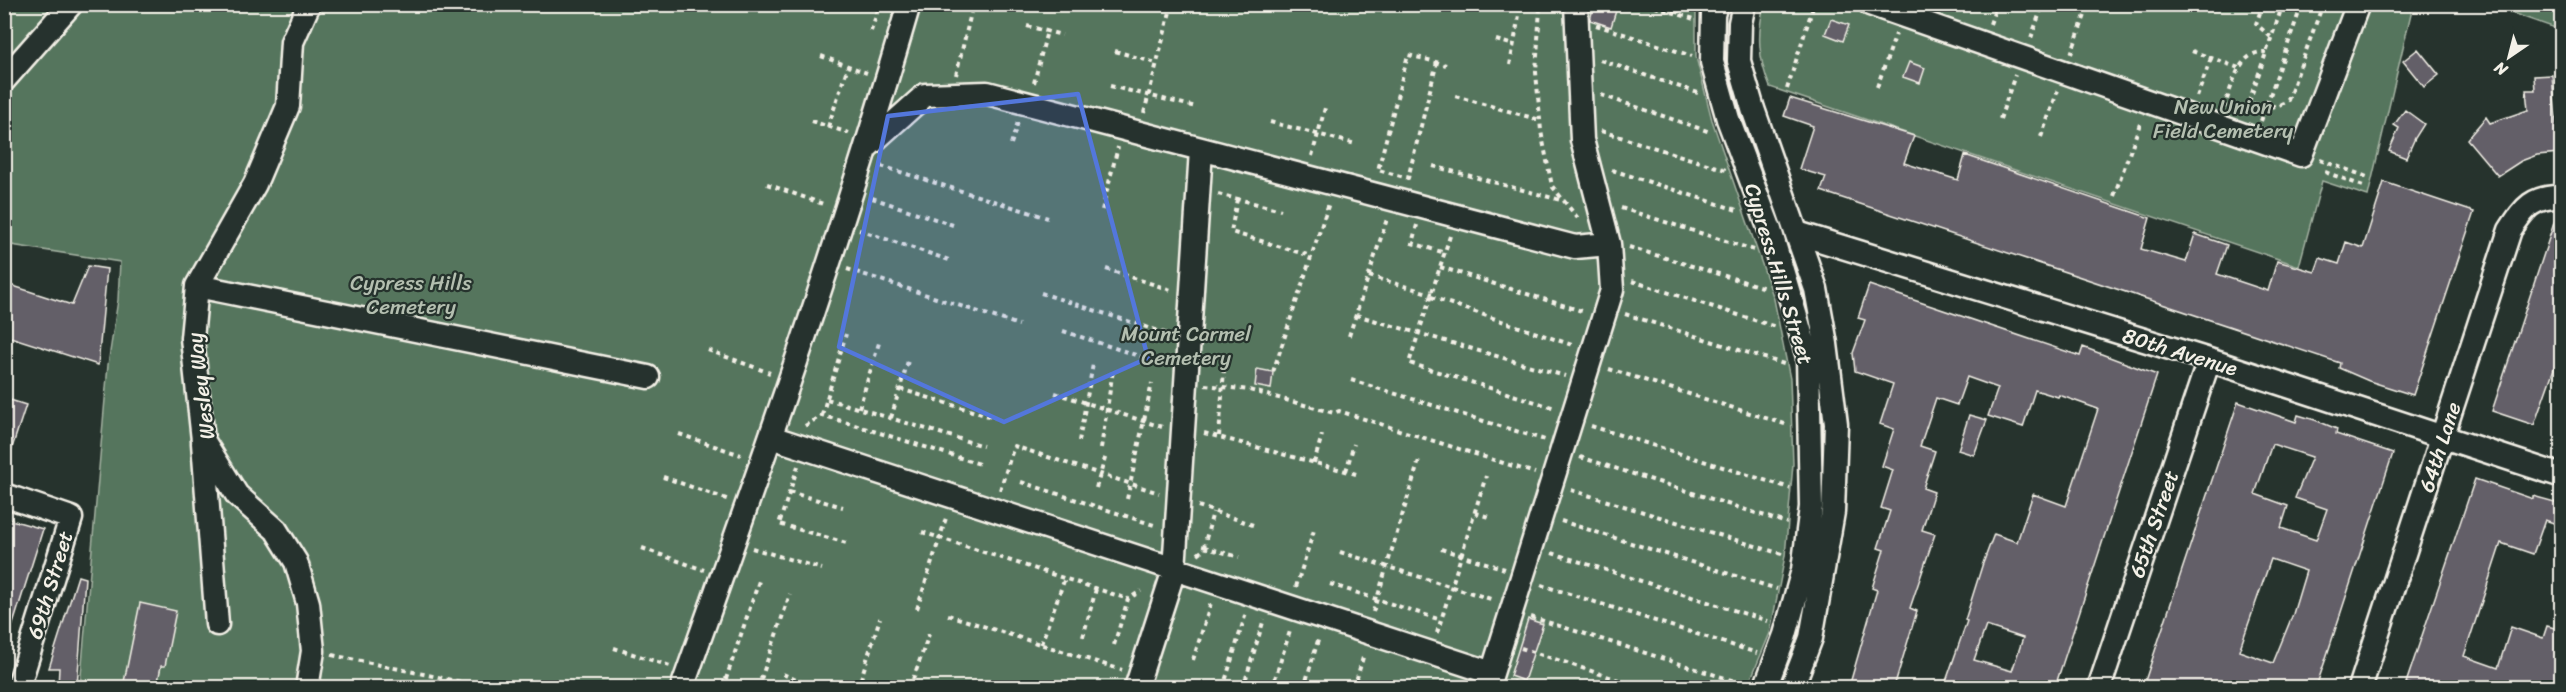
<svg xmlns="http://www.w3.org/2000/svg" width="2566" height="692" viewBox="0 0 2566 692" font-family="Sriracha,sans-serif">
<rect width="100%" height="100%" fill="#26332d"/>
<filter id="ink" filterUnits="userSpaceOnUse"><feTurbulence type="fractalNoise" baseFrequency=".0167" numOctaves="2"/><feDisplacementMap in="SourceGraphic" scale="12" xChannelSelector="R" yChannelSelector="G"/><feConvolveMatrix kernelMatrix="1 2 1 2 8 2 1 2 1" color-interpolation-filters="sRGB"/></filter>
<g filter="url(#ink)">
<path fill="#55745d" stroke="#a4b2a2" stroke-width="1.5" d="M4,5H1696V57L1712,120L1774,299L1790,379L1793,464L1785,556L1770,633L1747,688L80,687L108,365L118,300L120,262L5,244Z
M1764,5H2413L2368,196L2322,181L2299,266L1770,87C1758,58 1757,34 1764,5Z
M2489,5H2561V30Z"/>
<path fill="#645e68" stroke="#f4f1e8" stroke-width="1.5" fill-rule="evenodd" d="M1594,4H1618L1611,27L1590,20Z
M1831,19L1849,25L1843,41L1825,34Z
M2418,49L2439,75L2424,87L2403,61Z
M1909,62L1925,68L1920,83L1903,77Z
M2552,75L2559,153L2537,155L2521,161L2498,176L2467,139L2486,117L2490,123L2528,110L2526,90H2535L2534,76Z
M1790,98L1914,136L1904,163L1958,180L1965,155L2150,218L2141,249L2186,262L2195,234L2227,245L2217,274L2268,291L2277,261L2315,272L2320,258L2339,264L2346,242L2363,248L2384,182L2474,212L2413,395L2369,381L2339,368L2340,363L1821,191L1826,177L1799,169L1813,126L1784,116Z
M2405,110L2424,124L2415,138L2406,158L2389,151L2399,128L2394,125Z
M2558,211H2562V346L2534,425L2492,411Z
M88,266L107,269L98,365L4,335V283L72,305Z
M1869,285L2080,356L2083,347L2157,375L2055,687H1944L1967,621L1965,620L1982,566L1994,534L2017,542L2033,494L2066,506L2098,409L2059,395L2058,397L2035,390L2023,427L1988,416L1998,388L1967,377L1957,405L1936,398L1920,446L1935,451L1923,488L1934,492L1922,530L1935,534L1910,608L1917,611L1894,687H1849L1877,590L1872,588L1884,550L1878,548L1890,511L1881,508L1893,470L1882,466L1894,429L1880,424L1893,384L1855,371L1853,353L1865,320L1858,318ZM1986,626L2023,638L2012,671L1974,660Z
M1257,369L1273,372L1271,389L1255,386Z
M4,398L26,405L8,460H4Z
M2238,402L2296,422L2298,415L2315,420L2337,429L2336,434L2393,453L2325,661L2316,687H2143ZM2272,444L2312,457L2295,498L2327,509L2316,540L2281,528L2288,506L2255,494ZM2271,559L2306,571L2293,614L2273,663L2239,651Z
M1969,415L1987,420L1974,455L1958,450Z
M2475,479L2533,499V496L2562,504V526L2545,520L2533,554L2501,543L2464,656L2498,668L2511,627L2543,638L2547,626L2562,630V687H2420L2406,683Z
M4,518L43,529L8,640L4,639Z
M78,576L85,578L77,687H58L59,668H49Z
M140,603L176,611L165,666H161L157,687H123Z
M1528,619L1543,624L1524,681L1510,676Z"/>
<g fill="none" stroke-linecap="round" stroke-linejoin="round">
<defs>
<path id="minor" d="M1716,4L1713,15L1712,62L1728,119L1770,230L1808,357L1811,507L1803,570L1785,635L1765,688
M1744,4L1740,23L1739,61L1753,109L1816,289L1826,344L1836,424L1833,512L1811,638L1792,688
M1870,4L2301,155L2358,4
M4,80L71,4
M867,147L925,95L987,93L1575,247L1609,244
M1797,233L2209,360L2562,476
M197,286L648,377
M771,437L1492,673
M203,443L217,624
M4,495L71,518L18,688
M1488,686L1612,290L1609,244L1582,140L1576,4
M307,688L313,651L308,603L296,562L276,530L237,495L203,440L192,338L197,286L255,184L288,106L292,42L309,4
M682,688C763,461 842,235 909,4
M1136,688L1174,570L1201,150
M2099,688L2209,360
M2360,688L2510,230C2525,207 2533,196 2562,197"/>
</defs>
<use href="#minor" stroke="#f4f1e8" stroke-width="27"/>
<path stroke="#f4f1e8" stroke-width="4" stroke-dasharray="4.5 4.5" stroke-linecap="butt" d="M1646,4L1694,19
M2263,4L2256,24L2272,38
M2283,4L2249,102C2264,107 2274,110 2288,100L2323,4
M1540,8L1536,72L1541,131L1552,186L1580,221
M1677,14L1680,4
M1990,24L1997,4
M1596,25L1692,56
M1027,26L1062,35
M871,31L880,4
M2031,38L2043,4
M1496,40L1514,45
M1115,51L1156,63
M2192,51L2239,68
M2071,54L2089,4
M821,56L867,73
M1600,60L1698,93
M1437,62L1408,178L1378,170L1408,55C1421,58 1433,61 1446,65
M1510,65L1521,4
M956,75L971,13
M1034,83L1047,31
M1110,86L1196,107
M1877,87L1896,34
M1787,89L1814,4
M1601,95L1710,132
M1455,96L1540,120
M2197,97L2211,58
M2224,108C2232,87 2238,50 2266,52
M1144,113L1172,4
M2000,119L2015,75
M811,121L849,133
M2261,121L2302,4
M1270,122L1356,144
M828,127L848,66
M1601,131L1726,170
M2041,137L2058,90
M1011,144L1018,122
M1312,156L1325,108
M2320,160L2370,178
M881,166L1048,218
M1433,166L1564,201
M1612,170L1740,211
M2325,172L2366,187
M767,184L826,205
M1218,194L1281,210
M2114,196L2141,121
M872,198L953,225
M1237,199L1231,232L1311,256
M1621,208L1754,250
M1102,210L1118,147
M1417,225L1412,243L1445,253
M859,230L949,260
M1450,236L1409,363L1555,408
M1629,247L1765,288
M1440,267L1585,312
M847,269L1019,325
M1106,269L1171,290
M1369,276L1432,294
M1632,281L1776,327
M1041,293L1168,334
M1431,297L1575,346
M1625,314L1787,365
M1356,315L1565,376
M1063,331L1166,365
M1349,336L1387,219
M708,350L770,373
M1609,369L1788,425
M1273,372L1329,203
M1351,380L1545,440
M1205,385L1249,390L1334,413L1339,411L1535,473
M900,389L995,418
M1055,393L1162,427
M827,399L983,446
M859,408L879,343
M822,415L846,334
M891,418L908,361
M805,426L822,415L980,464
M1591,426L1790,488
M1204,433L1360,475
M679,434L741,455
M1219,436L1225,356
M1079,441L1093,364
M1101,448L1113,370
M1580,457L1787,523
M1314,463L1322,435
M798,466L779,524L850,544
M1346,471L1354,444
M663,477L729,500
M1021,482L1157,526
M1096,488L1106,455
M1000,490L1014,446L1159,493
M1571,490L1785,555
M789,492L843,507
M1127,499L1152,383
M1198,506L1253,525
M1475,513L1489,517
M1561,521L1777,589
M922,532L1128,599
M1204,547L1239,557
M642,548L704,570
M752,548L822,569
M1441,549L1505,569
M1340,552L1494,600
M1552,553L1768,621
M1198,554L1203,550L1213,512
M1330,584L1441,620
M1541,585L1757,653
M1296,587L1315,527
M917,609L947,515
M1373,612L1420,457
M948,615L1122,670
M1531,617L1744,684
M1437,633L1486,476
M1083,637L1096,589
M1041,644L1065,578
M1114,645L1128,599L1141,591
M614,648L670,666
M1521,648L1643,688
M332,655L490,688
M1193,660L1211,603
M783,674L814,688
M1161,682L1180,688
M1512,682L1528,688
M723,688L760,578
M758,688L790,594
M858,688L880,618
M910,688L929,634
M1223,688L1246,613
M1243,688L1264,619
M1272,688L1291,628
M1304,688L1319,637
M1354,688L1364,654"/>
<use href="#minor" stroke="#26332d" stroke-width="22"/>
</g>
</g>
<path fill="#5377dc" fill-opacity="0.2" stroke="#5377dc" stroke-width="4.5" stroke-linejoin="round" d="M1078,94L1148,358L1004,422L839,347L888,116Z"/>
<g text-anchor="middle" dominant-baseline="central" stroke-width="4.5" stroke-linejoin="round" paint-order="stroke">
<g font-size="21" fill="#b4bfb0" stroke="#26332d">
<text x="2223" y="107">New Union<tspan x="2223" dy="24">Field Cemetery</tspan></text>
<text x="411" y="283">Cypress Hills<tspan x="411" dy="24">Cemetery</tspan></text>
<text x="1186" y="334">Mount Carmel<tspan x="1186" dy="24">Cemetery</tspan></text>
</g>
<g font-size="21" fill="#f4f1e8" stroke="#26332d">
<text transform="translate(1779 274) rotate(73)">Cypress Hills Street</text>
<text transform="translate(2180 352) rotate(17)">80th Avenue</text>
<text transform="translate(201 386) rotate(-97)">Wesley Way</text>
<text transform="translate(2440 447) rotate(-72)">64th Lane</text>
<text transform="translate(2154 524) rotate(-71)">65th Street</text>
<text transform="translate(50 585) rotate(-73)">69th Street</text>
</g>
</g>
<rect width="2566" height="692" fill="none" stroke="#26332d" stroke-width="24"/>
<rect x="12" y="12" width="2542" height="668" fill="none" stroke="#f4f1e8" stroke-width="2" filter="url(#ink)"/>
<g transform="translate(2509 57) rotate(215)" stroke="#26332d" stroke-width="4.5" paint-order="stroke">
<path d="M0-4.5L10 22L0 15L-10 22Z" fill="#f4f1e8"/>
<text y="-9" font-size="16" font-weight="bold" text-anchor="middle" fill="#f4f1e8">N</text>
</g>
</svg>
